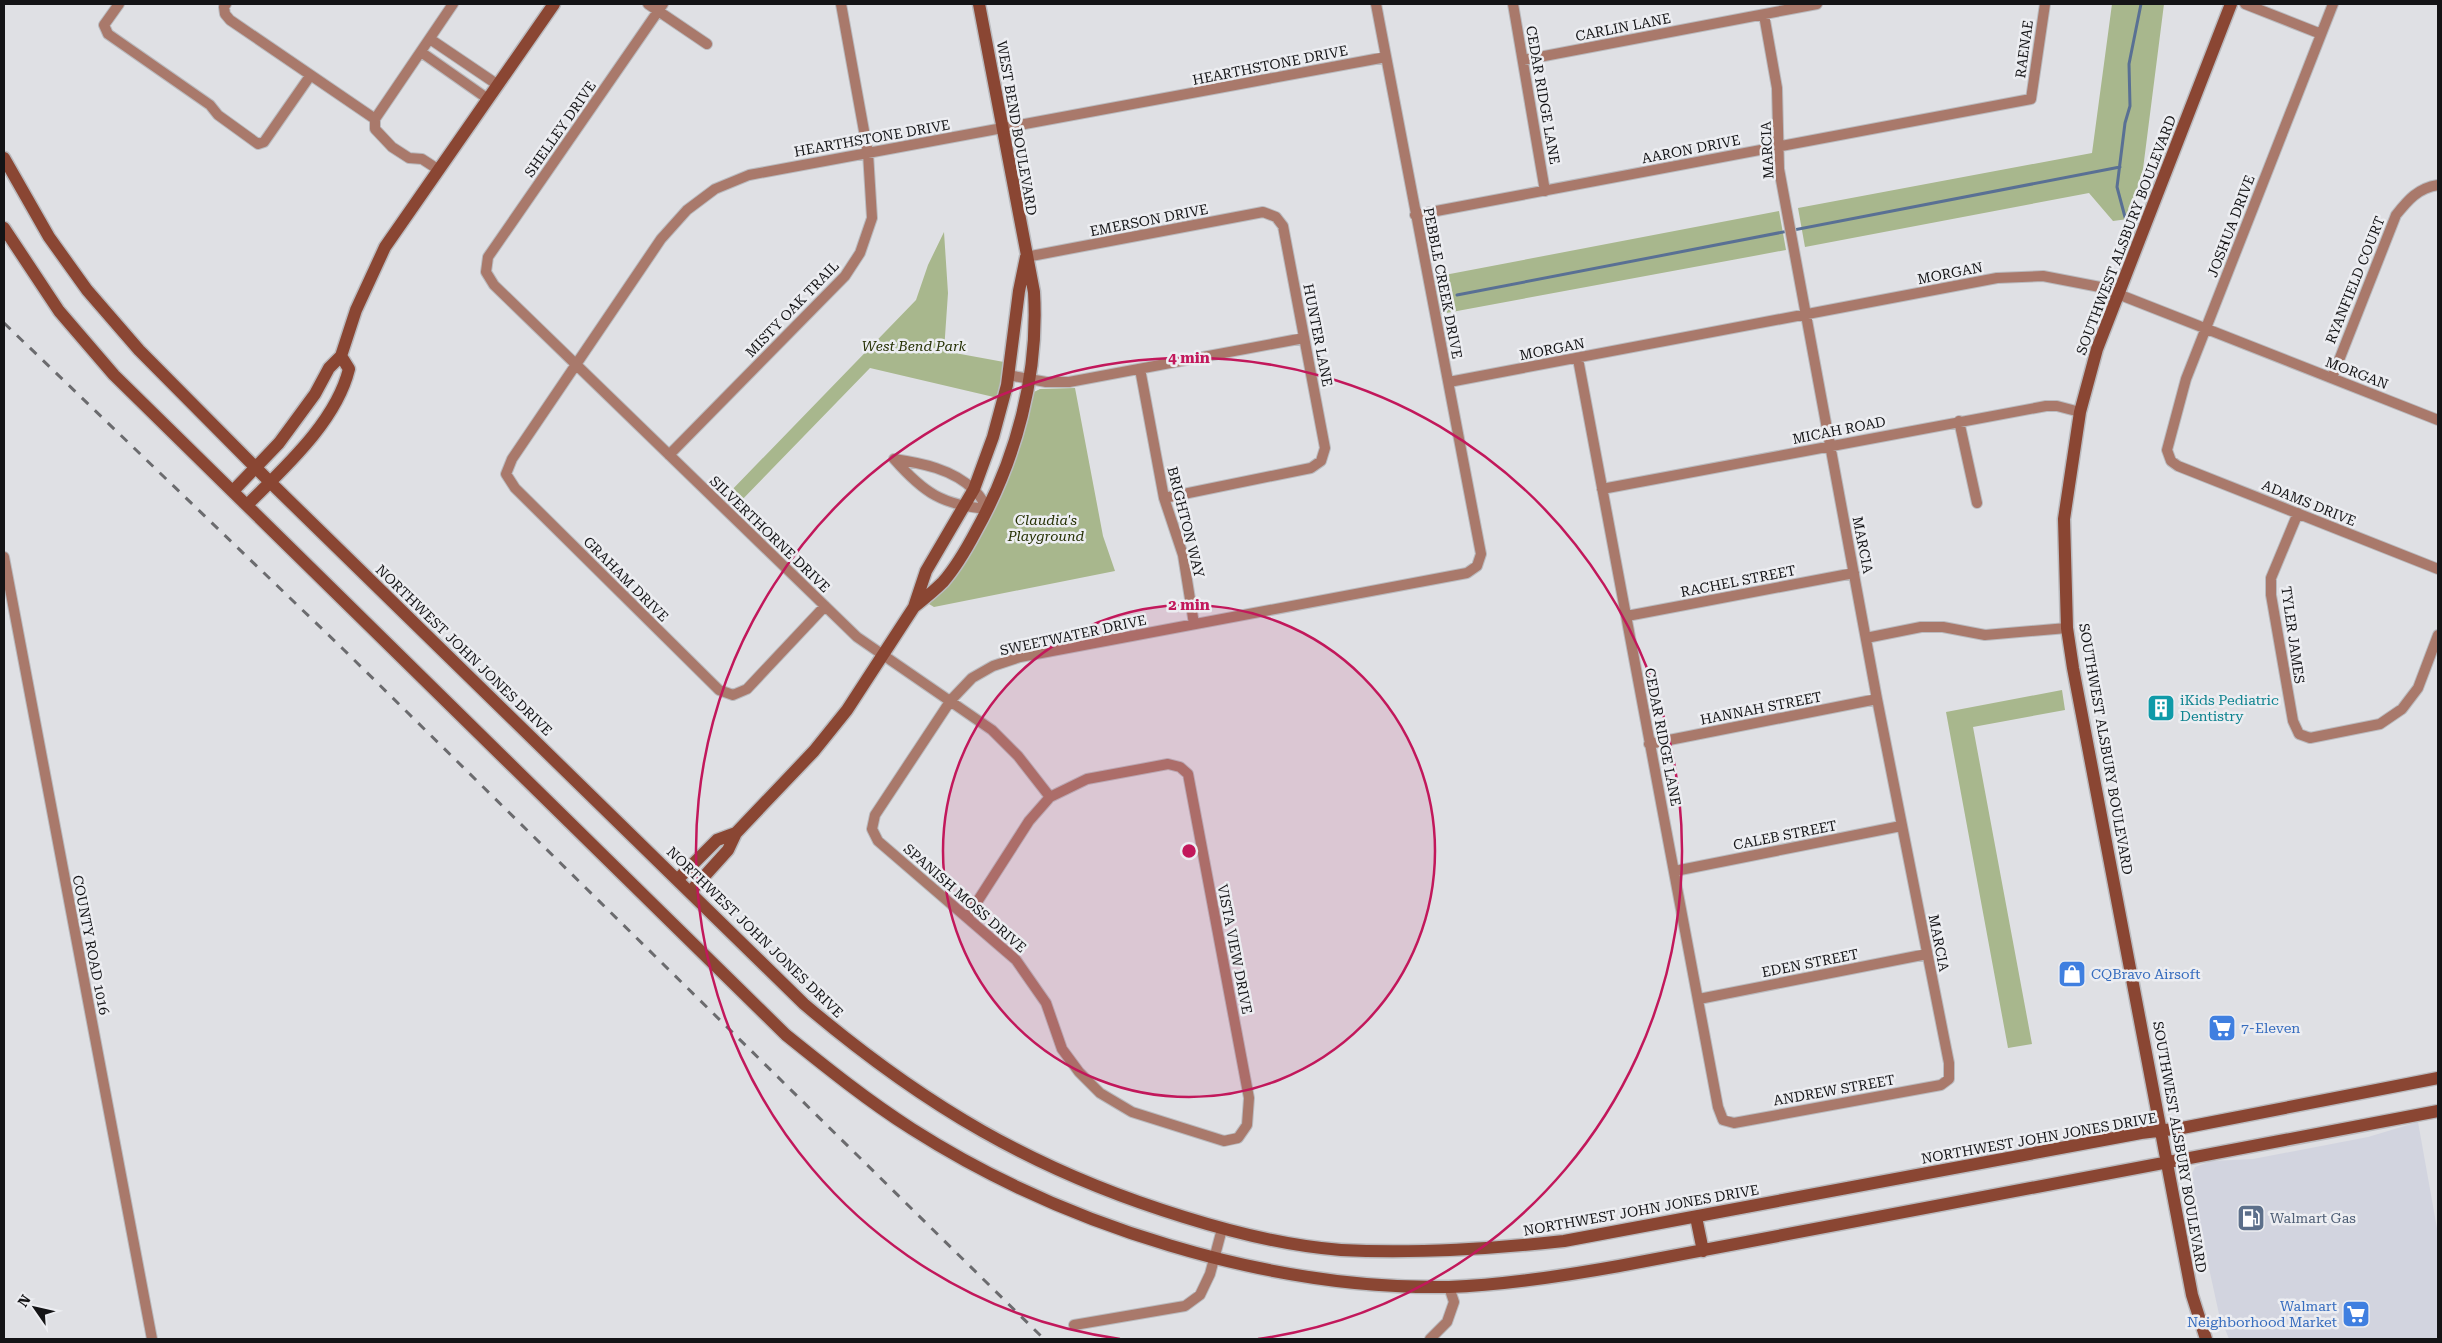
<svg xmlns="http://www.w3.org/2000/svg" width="2442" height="1343" viewBox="0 0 2442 1343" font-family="'Roboto Serif',serif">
<rect width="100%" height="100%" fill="#dfe0e4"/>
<path fill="#d2d4df" d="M2418,1122L2438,1234V1339H2229L2219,1314L2210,1273L2191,1176L2195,1167L2211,1161L2253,1159L2368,1137Z"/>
<path fill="#a8b78d" d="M2112,4H2164L2143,169L2128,219L2113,221L2089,193L1805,247L1798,208L2092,153Z
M1779,211L1786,250L1441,314L1434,277Z
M944,232L948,293L944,351L1004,362L998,398L870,368L737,505L727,495L916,300L928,265Z
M1075,388L1103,536L1115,571L934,607L929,604L952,578L1034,392L1040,389Z
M2062,690L2065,710L1973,727L2032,1044L2008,1048L1946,712Z"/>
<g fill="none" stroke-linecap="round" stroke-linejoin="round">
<path stroke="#597094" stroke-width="3" d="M2125,217L2117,187L2125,123L2130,106L2129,64L2141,4
M1457,295L2120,167"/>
<defs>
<path id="street" d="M119,4L104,25L108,34L210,105L218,115L258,144L264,142L310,76
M226,4L224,7L225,14L230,20L375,119L453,4
M648,4L707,44
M663,4L488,257L486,272L494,285L857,637L992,730L1018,756L1050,797
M1513,4L1545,191
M2245,4L2321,34
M2333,4L2186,379L2167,450L2171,461L2178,466L2438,569
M430,39L498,85
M421,52L488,99
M1523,60L1817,4
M375,119V129L392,147L409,158L422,159L439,170
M1415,215L2031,99L2045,4
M1026,257L1263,212L1276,217L1283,226L1325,448L1321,461L1311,468L1164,498
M1578,359L1718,1107L1723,1120L1734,1123L1941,1085L1949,1079V1063L1877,699L1779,169L1777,88L1764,15
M1140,369L1164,498L1183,555L1194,624
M1008,375L1046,382H1069L1304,338
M2332,378L2396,215C2408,200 2418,188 2438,185
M1449,382L1997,278L2043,276L2100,287L2438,420
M1959,421L1977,503
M669,455L845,276L860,253L872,218L868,153L841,4
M894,459C921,463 953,469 974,490C980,495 984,503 988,509
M894,459C924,493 942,505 988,509
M1602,489L2046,406H2057L2080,412
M2298,513L2271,578V595L2293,721L2299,734L2310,738L2380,724L2402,709L2418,688L2438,635
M4,557L152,1339
M825,606L747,689L733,695L719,690L515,488L506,474L512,459L661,239L687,210L715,189L749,175L1386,57
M1627,616L1854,573
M1866,638L1921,627H1943L1985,635L2067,628
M1649,744L1877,699
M1675,871L1901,826
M968,916L1029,821L1050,797L1087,779L1168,764L1180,767L1188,774L1249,1098L1247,1125L1238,1138L1224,1141L1132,1112L1100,1093L1079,1072L1062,1049L1046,1003L1016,960L878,841L872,829L875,815L951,700L972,678L993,666L1020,657L1467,573L1477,566L1481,554L1376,4
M1699,999L1927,954
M1074,1325L1185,1306L1200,1295L1210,1274L1222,1229
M1430,1339L1447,1322L1454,1302L1449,1287"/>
<path id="secondary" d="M4,158L49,237L87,290L139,350L270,482L804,1004C923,1105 1034,1171 1184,1217C1235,1233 1287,1246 1341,1250C1415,1254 1490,1249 1564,1241L2141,1133L2182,1128L2438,1078
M4,228L59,311L114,375L786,1035C827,1068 868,1101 912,1129C1064,1226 1269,1290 1449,1287C1506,1285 1563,1276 1619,1266L2438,1111
M233,491L279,443L315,394L329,368L341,356L356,310L385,247L554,4
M247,505C284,468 336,422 349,369L341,356
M914,607C924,599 934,591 943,582C956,567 967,548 976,531C1016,459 1039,375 1034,292L979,4
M678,879L717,840L736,833
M691,891L728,850L736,833L814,751L847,710L914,607L926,571L974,489L993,437L1007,385L1019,291L1026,257
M1696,1217L1703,1251
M2206,1339L2192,1295L2073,668L2067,628L2064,519L2080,412L2097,349L2231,4"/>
</defs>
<use href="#street" stroke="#babbbf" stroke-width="12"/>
<use href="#secondary" stroke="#babbbf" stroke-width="15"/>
<use href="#street" stroke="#a9796b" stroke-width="10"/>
<use href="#secondary" stroke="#8a4633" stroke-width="12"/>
<path stroke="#6b6b6e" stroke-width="3" stroke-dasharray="9 9" stroke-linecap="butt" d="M4,323L343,649L1044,1339"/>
</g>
<circle cx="1189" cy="851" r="246" fill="#c2185b" fill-opacity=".12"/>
<g fill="none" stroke="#c2185b" stroke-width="2.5">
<circle cx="1189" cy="851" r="246"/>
<path d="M1120 1339A493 493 0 1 1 1258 1339"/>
</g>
<defs>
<symbol id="building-square" viewBox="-11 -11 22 22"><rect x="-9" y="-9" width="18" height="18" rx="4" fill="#0f9aa8" stroke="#ecedf1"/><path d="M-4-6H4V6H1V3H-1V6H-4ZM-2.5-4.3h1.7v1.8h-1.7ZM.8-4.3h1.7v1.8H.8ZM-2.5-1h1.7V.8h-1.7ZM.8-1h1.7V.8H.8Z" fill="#fff"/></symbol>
<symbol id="shop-square" viewBox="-11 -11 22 22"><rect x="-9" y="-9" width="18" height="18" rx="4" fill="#3f7fe0" stroke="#ecedf1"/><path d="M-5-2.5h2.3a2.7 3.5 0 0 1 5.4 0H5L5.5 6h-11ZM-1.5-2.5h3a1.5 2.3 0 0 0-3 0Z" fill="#fff"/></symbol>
<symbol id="supermarket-square" viewBox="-11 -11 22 22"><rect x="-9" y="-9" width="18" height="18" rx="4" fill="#3f7fe0" stroke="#ecedf1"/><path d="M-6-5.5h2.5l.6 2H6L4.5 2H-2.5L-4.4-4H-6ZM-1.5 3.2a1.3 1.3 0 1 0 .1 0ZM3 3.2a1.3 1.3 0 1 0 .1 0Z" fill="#fff"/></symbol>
<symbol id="fuel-square" viewBox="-11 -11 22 22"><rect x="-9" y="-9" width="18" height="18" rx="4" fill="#5c6f8a" stroke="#ecedf1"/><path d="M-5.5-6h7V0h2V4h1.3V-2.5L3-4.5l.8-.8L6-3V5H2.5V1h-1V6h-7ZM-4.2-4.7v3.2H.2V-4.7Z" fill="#fff"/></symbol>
</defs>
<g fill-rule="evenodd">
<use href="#building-square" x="2145" y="692" width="32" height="32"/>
<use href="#shop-square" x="2056" y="958" width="32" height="32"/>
<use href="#supermarket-square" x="2206" y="1012" width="32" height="32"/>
<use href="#fuel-square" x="2235" y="1202" width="32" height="32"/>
<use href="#supermarket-square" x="2340" y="1298" width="32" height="32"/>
</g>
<g text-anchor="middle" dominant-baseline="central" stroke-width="5" stroke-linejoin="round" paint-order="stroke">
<g font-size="14" fill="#141416" stroke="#ecedf1">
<text transform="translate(1623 27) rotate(-11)">CARLIN LANE</text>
<text transform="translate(2024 49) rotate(-82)">RAENAE</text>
<text transform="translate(1270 65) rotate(-11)">HEARTHSTONE DRIVE</text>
<text transform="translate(1543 95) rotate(80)">CEDAR RIDGE LANE</text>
<text transform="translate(1017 128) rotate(80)">WEST BEND BOULEVARD</text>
<text transform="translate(560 129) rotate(-55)">SHELLEY DRIVE</text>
<text transform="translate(872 138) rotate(-10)">HEARTHSTONE DRIVE</text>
<text transform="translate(1691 149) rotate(-11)">AARON DRIVE</text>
<text transform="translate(1767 150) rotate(-93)">MARCIA</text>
<text transform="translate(1149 220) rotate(-11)">EMERSON DRIVE</text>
<text transform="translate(2231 226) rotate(-69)">JOSHUA DRIVE</text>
<text transform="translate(2126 235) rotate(-69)">SOUTHWEST ALSBURY BOULEVARD</text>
<text transform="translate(1950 273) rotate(-11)">MORGAN</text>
<text transform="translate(2355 280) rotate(-68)">RYANFIELD COURT</text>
<text transform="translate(1443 283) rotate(79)">PEBBLE CREEK DRIVE</text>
<text transform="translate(792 309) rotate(-46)">MISTY OAK TRAIL</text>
<text transform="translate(1318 335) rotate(79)">HUNTER LANE</text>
<text transform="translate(1552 349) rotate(-11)">MORGAN</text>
<text transform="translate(2357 373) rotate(21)">MORGAN</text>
<text transform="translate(1839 430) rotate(-11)">MICAH ROAD</text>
<text transform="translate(2309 503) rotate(22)">ADAMS DRIVE</text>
<text transform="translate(1186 522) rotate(76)">BRIGHTON WAY</text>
<text transform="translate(770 534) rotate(44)">SILVERTHORNE DRIVE</text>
<text transform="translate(1863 545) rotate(79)">MARCIA</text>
<text transform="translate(626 579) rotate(45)">GRAHAM DRIVE</text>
<text transform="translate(1738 581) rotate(-11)">RACHEL STREET</text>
<text transform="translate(1073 635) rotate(-12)">SWEETWATER DRIVE</text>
<text transform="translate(2293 635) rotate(82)">TYLER JAMES</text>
<text transform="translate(464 650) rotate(44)">NORTHWEST JOHN JONES DRIVE</text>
<text transform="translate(1761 708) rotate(-11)">HANNAH STREET</text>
<text transform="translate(1663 737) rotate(79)">CEDAR RIDGE LANE</text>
<text transform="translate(2106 749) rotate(80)">SOUTHWEST ALSBURY BOULEVARD</text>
<text transform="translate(1785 835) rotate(-11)">CALEB STREET</text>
<text transform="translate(965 898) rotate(41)">SPANISH MOSS DRIVE</text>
<text transform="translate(755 932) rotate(44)">NORTHWEST JOHN JONES DRIVE</text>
<text transform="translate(1939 943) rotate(79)">MARCIA</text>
<text transform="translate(91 945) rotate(79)">COUNTY ROAD 1016</text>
<text transform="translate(1235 949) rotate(79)">VISTA VIEW DRIVE</text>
<text transform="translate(1810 963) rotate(-11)">EDEN STREET</text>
<text transform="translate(1834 1090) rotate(-10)">ANDREW STREET</text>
<text transform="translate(2039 1138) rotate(-10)">NORTHWEST JOHN JONES DRIVE</text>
<text transform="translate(2180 1147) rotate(80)">SOUTHWEST ALSBURY BOULEVARD</text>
<text transform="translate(1641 1210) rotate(-10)">NORTHWEST JOHN JONES DRIVE</text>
</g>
<g font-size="14" font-style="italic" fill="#242f02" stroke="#ecedf1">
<text x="914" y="346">West Bend Park</text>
<text x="1046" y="520">Claudia's<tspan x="1046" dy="16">Playground</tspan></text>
</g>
<g font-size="14" fill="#0d838f" stroke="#ecedf1" text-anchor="start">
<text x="2180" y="700">iKids Pediatric<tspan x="2180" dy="16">Dentistry</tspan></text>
</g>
<g font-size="14" fill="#366cbe" stroke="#ecedf1" text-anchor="start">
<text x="2091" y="974">CQBravo Airsoft</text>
<text x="2241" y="1028">7-Eleven</text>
<text x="2337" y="1306" text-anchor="end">Walmart<tspan x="2337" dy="16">Neighborhood Market</tspan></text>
</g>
<g font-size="14" fill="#4e5e75" stroke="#ecedf1" text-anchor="start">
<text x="2270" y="1218">Walmart Gas</text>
</g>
</g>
<circle cx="1189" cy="851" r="8" fill="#c2185b" stroke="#ecedf1" stroke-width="2.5"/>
<g font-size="15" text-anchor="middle" font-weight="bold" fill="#c2185b" stroke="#ecedf1" stroke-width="5" stroke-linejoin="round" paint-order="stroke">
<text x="1189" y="363">4 min</text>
<text x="1189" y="610">2 min</text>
</g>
<rect width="2442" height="1343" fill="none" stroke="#141416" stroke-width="10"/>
<g transform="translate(35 1308) rotate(304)" stroke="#ecedf1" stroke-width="4" paint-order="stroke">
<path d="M0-4L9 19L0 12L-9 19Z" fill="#141416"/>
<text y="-8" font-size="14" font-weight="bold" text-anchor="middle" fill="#141416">N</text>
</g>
</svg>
